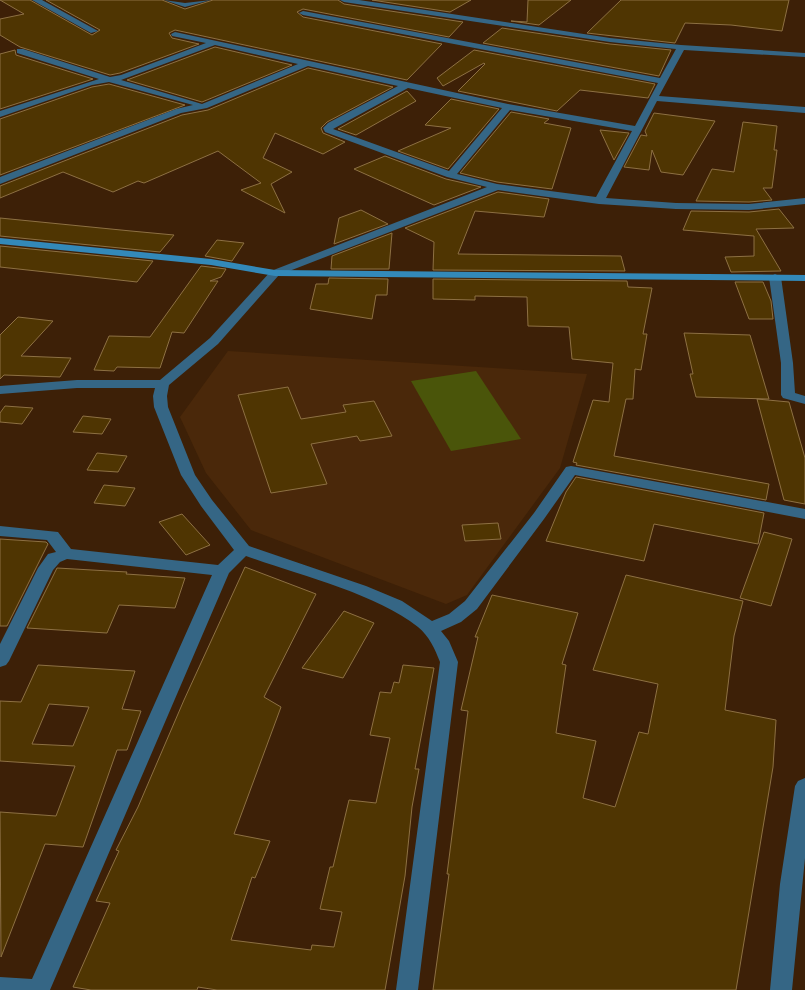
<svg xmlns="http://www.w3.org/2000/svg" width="805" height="990" viewBox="0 0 805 990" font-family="Poppins,sans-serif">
<rect width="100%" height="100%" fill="#3d2007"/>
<path fill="#4a280a" d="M228,351L587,374L560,468L467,595L446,604L251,530L206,473L180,417Z"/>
<path fill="#4a550a" d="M476,371L521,439L451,451L411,381Z"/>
<path fill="#4f3502" stroke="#8d7043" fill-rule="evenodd" d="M0,0H30L92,35L100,30L46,0H162L185,9L213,0H338L344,4L463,22L449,37L303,9L297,12L303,17L442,44L407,80L175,30L169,33L172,38L199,44L120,73L110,75L20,47L0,35V19L24,14Z
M372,0H471L450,12Z
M528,0H571L539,25L511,21L527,22Z
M621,0H789L782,31L731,25L685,23L675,43L587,33Z
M502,28L610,44L671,50L659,76L483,43Z
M215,47L292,65L202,102L127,80Z
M15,50L16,55L93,79L0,109V54Z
M474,50L655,84L648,98L580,90L557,111L458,91L485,64L484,63L443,86L437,78Z
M308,68L393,87L327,122L321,128L323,133L345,142L323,154L275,133L263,158L292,172L271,184L285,213L241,190L261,183L218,151L144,183L138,181L113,192L63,172L0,198V186L182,115L208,110Z
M109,84L185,105L0,175V119L92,87Z
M407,91L416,101L356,135L338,129Z
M451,99L499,109L448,169L398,151L451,128L425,125Z
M511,112L549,119L544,123L571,128L552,189L497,182L460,173Z
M654,113L715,121L683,175L661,172L652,150L649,170L624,167L641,135L647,136L645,131Z
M743,122L777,126L774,150H777L772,188H763L772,200L749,202L696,201L712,169L734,172Z
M600,130L629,133L614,160Z
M385,156L446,179L481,187L434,205L354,169Z
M498,192L549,199L544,217L475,211L458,254L621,256L625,271L433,270L434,242L405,228Z
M779,209L794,228L756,229L781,271L731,272L725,257L754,256V236L683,230L691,211L749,212Z
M361,210L388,224L334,244L339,218Z
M0,218L131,231L174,235L160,252L0,236Z
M392,233L389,269H331L332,256Z
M217,240L244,243L232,261L205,256Z
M0,246L153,261L137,282L110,279L0,267Z
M201,266L226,269L221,277L210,281H218L184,333L172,332L160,368L117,367L114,371L94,370L109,336L150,337Z
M329,278L388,279L387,295H376L372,319L310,309L316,284H328Z
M433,279L627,281L628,287L652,288L643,334H647L641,370L635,369L633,399H626L614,456L769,484L766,500L576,465L577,463L573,462L593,400L609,402L613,363L572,359L569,327L528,326L527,297L475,296V300L433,299Z
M735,282H763L771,301L773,319H749Z
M18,317L53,321L21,356L71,358L60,377L4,375L0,379V335Z
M684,333L750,335L769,399L696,397L690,374H693Z
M288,387L301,419L346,412L343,405L374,401L392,436L360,441L357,436L311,444L327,484L271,493L238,395Z
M757,399L789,402L805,458V504L784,500Z
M5,406L33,408L22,424L0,422V413Z
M83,416L111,419L102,434L73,432Z
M97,453L127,456L118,472L87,470Z
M576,477L764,513L758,544L654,524L644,561L546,541L566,492Z
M104,485L135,488L125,506L94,503Z
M182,514L210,545L186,555L159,522Z
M498,523L501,539L465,541L462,525Z
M764,532L792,539L771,606L740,598Z
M0,539L46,542L48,544L7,626H0Z
M245,567L316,594L264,697L281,707L234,834L270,841L255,878L252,877L231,940L311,950L312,945L334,947L342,912L320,909L330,867H333L349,800L376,803L390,738L370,735L380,692L391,693L394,682L399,683L403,665L434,668L415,769H419L412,807L405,876L385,990H217L198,987L197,990H91L73,987L110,903L96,901L119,851L116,850L138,807L184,700Z
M57,568L127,572L126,574L185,578L175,608L119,605L107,633L27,628Z
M626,575L743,601L734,636L725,710L776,720L773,767L736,990H433L449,874H447L468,711L461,710L478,637H475L492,595L578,613L562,664L566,665L556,733L596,741L583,798L615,807L639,732L648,734L658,684L593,670Z
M344,611L374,623L343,678L302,668Z
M38,665L135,671L122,709L141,711L127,750H117L83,847L45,844L1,957L0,812L56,816L75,766L0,761V701L21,702ZM49,704L89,707L73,746L32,744Z"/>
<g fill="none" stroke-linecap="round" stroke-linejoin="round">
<path fill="#356685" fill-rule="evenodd" d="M32,0H42L98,31L91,33Z
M164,0L185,3L211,0L185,7Z
M340,0H359L610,38L681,45L805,53V57L684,50L659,96L805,107V113L657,101L606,198L676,203L749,204L805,198V204L749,210L676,209L599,204L498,190L279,275L218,344L169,385L167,396L168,407L195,475L212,500L249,546L366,586L402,601L432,621L449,614L465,601L534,513L566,467L571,466L805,509V519L575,475L544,519L477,609L461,622L441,631L449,641L458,662L418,990H396L440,662C435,649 429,636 418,627C375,593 298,575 246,556L229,573L50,990H0V977L32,979L212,575L67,559L60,562L53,570L9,661L6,665L0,667V644L38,568L48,554L56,552L47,540L0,536V526L58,532L71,549L218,565L234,550L201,506L181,475L154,407L153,396L155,388H77L0,394V386L77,380H160L210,338L271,271L487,187L447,177L325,132L323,128L328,123L398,86L308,66L207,108L181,113L0,184V177L176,109L193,105L109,82L92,85L0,117V111L99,79L17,53V49H23L110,77L121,75L206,43L172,36L171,34L175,32L508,104L635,126L658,83L303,15L299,13L303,11L660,78L676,49L610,42L344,2ZM215,45L298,64L202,104L121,80ZM408,88L502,108L449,171L333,129ZM510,110L632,131L596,197L497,184L457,174Z
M775,274L781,277L793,363L795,393L805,396V404L783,398L781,395V363L769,277Z
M805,778V858L792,990H770L780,884L795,786L798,781Z"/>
<path fill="#3389b9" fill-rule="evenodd" d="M0,238L211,259L275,270L805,275V281L275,276L211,265L0,244Z"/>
</g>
</svg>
